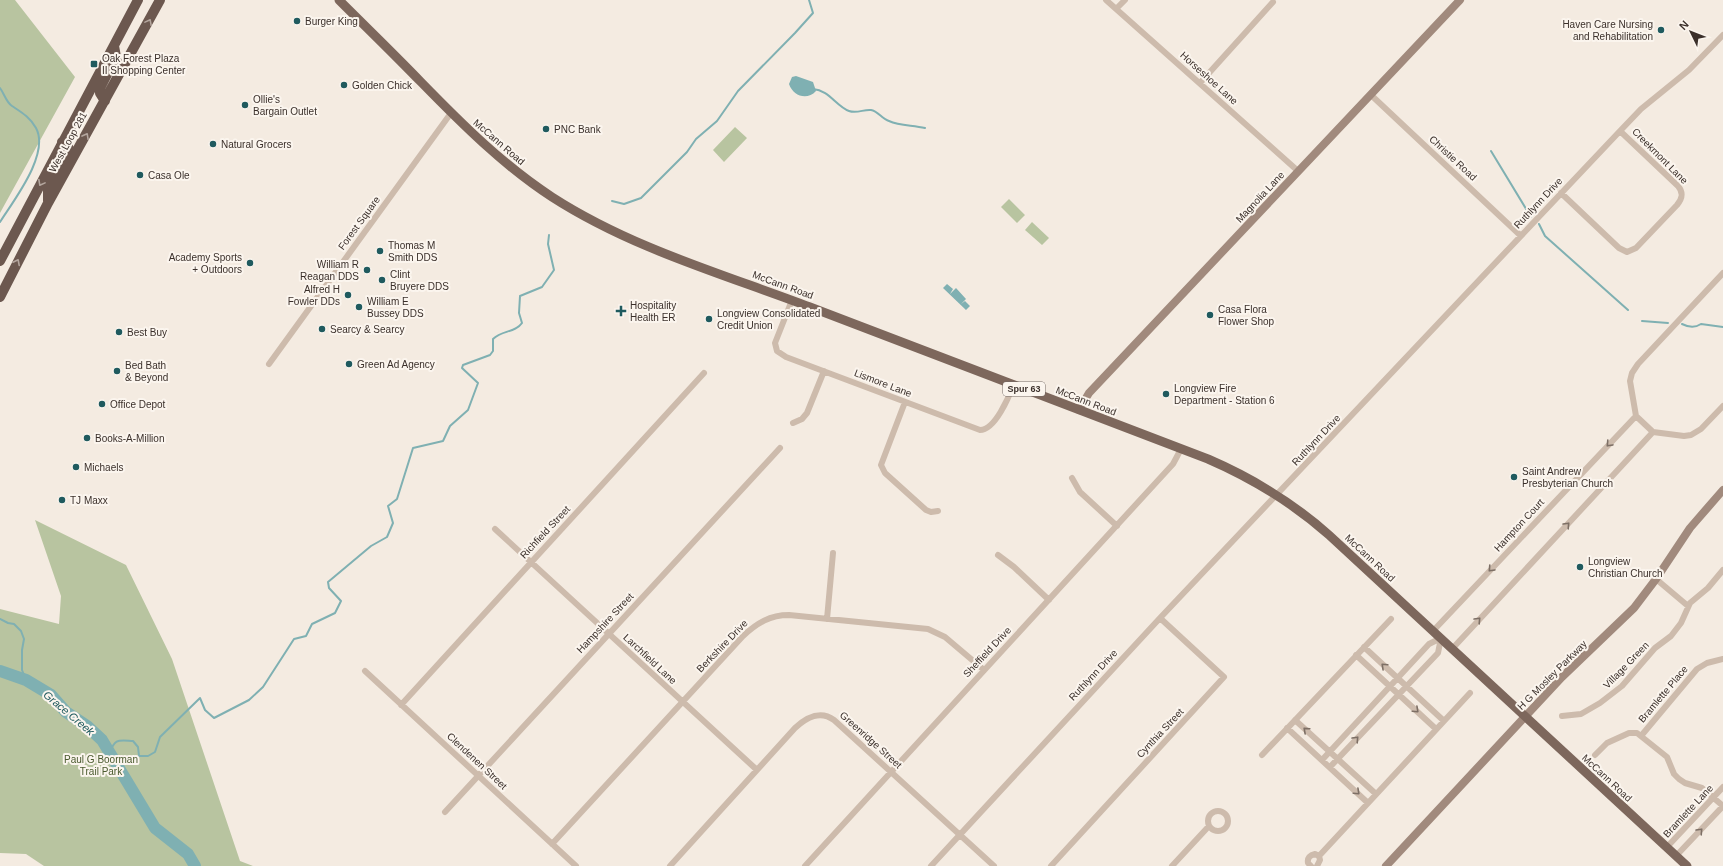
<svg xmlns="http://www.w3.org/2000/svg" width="1723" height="866" viewBox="0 0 1723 866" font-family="Arial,sans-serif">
<rect width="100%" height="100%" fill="#f4ebe1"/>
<path fill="#b8c4a0" d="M0,0H15L75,77L0,213Z
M735,127L747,138L724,162L713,150Z
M1009,199L1025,215L1017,223L1001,207Z
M1032,222L1049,238L1042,245L1025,230Z
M35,520L126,565L172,659L240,861L253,866H44L26,854L0,853V609L59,624L61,596Z"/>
<path fill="#7fb0b2" d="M796,76L813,82L816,91C807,101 793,96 789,84L792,77Z
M947,284L953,289L950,294L956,288L966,299L961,304L965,301L970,306L966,310L943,288Z"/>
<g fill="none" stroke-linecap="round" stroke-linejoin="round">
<path stroke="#7fb0b2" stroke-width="2" d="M0,88C4,93 6,102 12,106C21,112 30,117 36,128C50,154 14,200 0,222
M813,89C829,90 836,106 849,111C857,114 864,109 871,110C878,111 882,119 889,121C900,126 913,125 925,128
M1491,151L1531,217
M612,201L624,204L641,198L687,152L696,139L717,121L738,91L795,33L813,13L809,0
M1539,224L1545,236L1628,310
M1642,321L1668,323
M1682,324C1688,327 1695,328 1701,324L1723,327
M0,619L8,623L14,624L21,631L24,639L22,650V670L26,680
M109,754C115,738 118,740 133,741L138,747L139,756H148L155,752L160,737L200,698L205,710L214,718L249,700L263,687L294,639L306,636L312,624L335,613L341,601L329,588L328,582L371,546L387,537L393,523L388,506L397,499L413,448L443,441L450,426L468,410L478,383L462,368L463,365L490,355L493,351V339C502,330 515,333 522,323L519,313L520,296L542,287L554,270L548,244L549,235"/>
<path stroke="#7fb0b2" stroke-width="12" d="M0,671L26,680L51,695L66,712L87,726L102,740L155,828L188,854L195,866"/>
<path stroke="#cdbbac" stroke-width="6" d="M1106,0L1298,171
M1116,9L1125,0
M1200,83L1273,2
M1371,95L1521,236
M1561,193L1619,248L1627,252L1636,248L1677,205C1682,199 1684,193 1678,186L1620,131
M1723,273L1638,364L1632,373L1630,381L1636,416L1653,432L1684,436L1691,435L1701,429L1723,406
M792,300L775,343L777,351L786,357L980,430C995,430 1009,397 1013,385
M269,364L451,113
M905,402L881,465L885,473L926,510L931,512L938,511
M793,423L802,419L807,413L824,371
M1072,478L1080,492L1117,526
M495,529L757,770
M998,555L1014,567L1049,600
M1656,579L1688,606
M827,619L833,553
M1433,631L1636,416
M1364,647L1444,721
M1452,649L1653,432
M1356,655L1436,729
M365,671L576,866
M401,705L704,373
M1562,716L1581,714L1600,703L1622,686L1655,648L1671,636L1681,623L1690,603L1708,588L1723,570
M1295,720L1376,794
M1287,728L1368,803
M1641,736L1697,669L1707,663L1723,659
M1262,755L1391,619
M1595,755L1607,743L1629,733H1637L1667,757L1674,774L1679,779L1685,783L1702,788L1723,806
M1322,760L1429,644L1441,638
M1330,767L1438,653L1441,638
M1208 821a10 10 0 1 1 20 0a10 10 0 1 1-20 0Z
M445,812L780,448
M552,844L743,636C757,623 770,615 789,615L928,629L945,637L984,670
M1667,847L1723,787
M1319,856L1470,693
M1676,856L1723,806
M670,866L795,728C807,717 820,710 834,720L994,866
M805,866L1173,464L1181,449
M931,866L1160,618L1620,131L1641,109L1689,70L1723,35
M1051,866L1224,677L1160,618
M1172,866L1209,826
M1311,866L1308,863C1307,858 1310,855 1315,854L1319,856L1320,860L1317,866"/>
<path stroke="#a18a7d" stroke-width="8" d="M1079,410L1089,393L1460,0
M1386,866L1562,677L1634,608L1656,579L1690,528L1723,490"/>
<path stroke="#7d675c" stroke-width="9" d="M339,0C366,27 394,54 421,82C462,124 503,165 552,197C631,248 723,274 810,307C943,357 1075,409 1208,459C1252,478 1293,503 1329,535L1687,866"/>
<path stroke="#6c584f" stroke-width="10" d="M105,101L100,93V88L116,57L114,46
M48,201V188L69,150L68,146L62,142
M0,261L138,0
M0,297L48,203L160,0"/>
</g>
<defs><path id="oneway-chevron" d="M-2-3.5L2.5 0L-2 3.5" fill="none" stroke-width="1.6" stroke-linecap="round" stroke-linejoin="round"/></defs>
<g stroke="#b4a69e">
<use href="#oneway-chevron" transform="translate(149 22) rotate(-62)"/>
<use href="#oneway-chevron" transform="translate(86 136) rotate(-61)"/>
<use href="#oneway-chevron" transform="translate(41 183) rotate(118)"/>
<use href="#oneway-chevron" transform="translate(17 262) rotate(-63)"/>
</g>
<g stroke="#7d6f65">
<use href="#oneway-chevron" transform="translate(1609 444) rotate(133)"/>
<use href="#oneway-chevron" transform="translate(1567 525) rotate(-47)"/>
<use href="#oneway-chevron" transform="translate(1491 569) rotate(133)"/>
<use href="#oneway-chevron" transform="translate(1478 620) rotate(-47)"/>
<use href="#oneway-chevron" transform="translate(1384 666) rotate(-137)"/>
<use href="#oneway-chevron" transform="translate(1416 710) rotate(43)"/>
<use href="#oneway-chevron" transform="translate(1306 730) rotate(-138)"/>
<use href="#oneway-chevron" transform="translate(1356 739) rotate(-47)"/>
<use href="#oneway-chevron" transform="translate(1357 792) rotate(43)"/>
<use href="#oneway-chevron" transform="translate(1700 831) rotate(-47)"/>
</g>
<g fill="#1f5a5e" stroke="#fbf5ee" stroke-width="1.5">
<circle cx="297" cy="21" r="4"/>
<circle cx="1661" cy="30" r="4"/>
<rect x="90" y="60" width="8" height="8" rx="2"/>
<circle cx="344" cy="85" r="4"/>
<circle cx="245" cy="105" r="4"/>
<circle cx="546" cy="129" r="4"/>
<circle cx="213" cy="144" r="4"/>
<circle cx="140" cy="175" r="4"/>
<circle cx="380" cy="251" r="4"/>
<circle cx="250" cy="263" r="4"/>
<circle cx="367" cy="270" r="4"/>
<circle cx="382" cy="280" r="4"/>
<circle cx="348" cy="295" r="4"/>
<circle cx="359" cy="307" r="4"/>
<path d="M619 305h4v4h4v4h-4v4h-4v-4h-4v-4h4z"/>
<circle cx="1210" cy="315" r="4"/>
<circle cx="709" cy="319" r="4"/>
<circle cx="322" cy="329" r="4"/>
<circle cx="119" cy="332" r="4"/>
<circle cx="349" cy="364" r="4"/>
<circle cx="117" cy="371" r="4"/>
<circle cx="1166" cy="394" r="4"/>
<circle cx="102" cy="404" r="4"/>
<circle cx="87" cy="438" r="4"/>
<circle cx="76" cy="467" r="4"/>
<circle cx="1514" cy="477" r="4"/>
<circle cx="62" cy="500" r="4"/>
<circle cx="1580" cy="567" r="4"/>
</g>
<g text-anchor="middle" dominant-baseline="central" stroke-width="4" stroke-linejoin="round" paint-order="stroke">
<rect fill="#fbf5ee" stroke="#756b66" stroke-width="1" x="1003" y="382" width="42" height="14" rx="3"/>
<g font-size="9" font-weight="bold" fill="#3b302b">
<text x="1024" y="389">Spur 63</text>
</g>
<g font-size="10" fill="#3b302b" stroke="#fbf5ee" text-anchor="start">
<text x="305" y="21">Burger King</text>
<text x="1653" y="24" text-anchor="end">Haven Care Nursing<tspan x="1653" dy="12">and Rehabilitation</tspan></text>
<text x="102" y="58">Oak Forest Plaza<tspan x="102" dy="12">II Shopping Center</tspan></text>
<text x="352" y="85">Golden Chick</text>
<text x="253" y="99">Ollie's<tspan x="253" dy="12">Bargain Outlet</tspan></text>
<text x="554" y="129">PNC Bank</text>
<text x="221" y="144">Natural Grocers</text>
<text x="148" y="175">Casa Ole</text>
<text x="388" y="245">Thomas M<tspan x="388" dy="12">Smith DDS</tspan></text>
<text x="242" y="257" text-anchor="end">Academy Sports<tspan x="242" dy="12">+ Outdoors</tspan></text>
<text x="359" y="264" text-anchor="end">William R<tspan x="359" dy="12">Reagan DDS</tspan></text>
<text x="390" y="274">Clint<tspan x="390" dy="12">Bruyere DDS</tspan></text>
<text x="340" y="289" text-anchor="end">Alfred H<tspan x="340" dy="12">Fowler DDs</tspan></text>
<text x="367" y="301">William E<tspan x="367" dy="12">Bussey DDS</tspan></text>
<text x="630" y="305">Hospitality<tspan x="630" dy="12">Health ER</tspan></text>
<text x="1218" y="309">Casa Flora<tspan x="1218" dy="12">Flower Shop</tspan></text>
<text x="717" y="313">Longview Consolidated<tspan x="717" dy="12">Credit Union</tspan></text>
<text x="330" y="329">Searcy &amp; Searcy</text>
<text x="127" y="332">Best Buy</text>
<text x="357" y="364">Green Ad Agency</text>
<text x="125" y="365">Bed Bath<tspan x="125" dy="12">&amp; Beyond</tspan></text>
<text x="1174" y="388">Longview Fire<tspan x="1174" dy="12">Department - Station 6</tspan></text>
<text x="110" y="404">Office Depot</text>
<text x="95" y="438">Books-A-Million</text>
<text x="84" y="467">Michaels</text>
<text x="1522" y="471">Saint Andrew<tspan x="1522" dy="12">Presbyterian Church</tspan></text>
<text x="70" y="500">TJ Maxx</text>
<text x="1588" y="561">Longview<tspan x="1588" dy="12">Christian Church</tspan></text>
</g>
<g font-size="10" fill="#3b302b" stroke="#fbf5ee">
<text transform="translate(1209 78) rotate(42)">Horseshoe Lane</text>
<text transform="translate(68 142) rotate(-61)">West Loop 281</text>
<text transform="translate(499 142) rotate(41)">McCann Road</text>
<text transform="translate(1660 156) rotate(45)">Creekmont Lane</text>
<text transform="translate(1453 158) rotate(43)">Christie Road</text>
<text transform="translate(1260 197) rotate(-47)">Magnolia Lane</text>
<text transform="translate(1538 203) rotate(-47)">Ruthlynn Drive</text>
<text transform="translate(359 223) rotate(-54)">Forest Square</text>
<text transform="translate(783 285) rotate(20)">McCann Road</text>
<text transform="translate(883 383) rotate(21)">Lismore Lane</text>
<text transform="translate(1086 401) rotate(21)">McCann Road</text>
<text transform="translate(1316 440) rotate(-47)">Ruthlynn Drive</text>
<text transform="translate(1519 525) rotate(-47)">Hampton Court</text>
<text transform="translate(545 532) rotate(-47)">Richfield Street</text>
<text transform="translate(1370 558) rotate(43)">McCann Road</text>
<text transform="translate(605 623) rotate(-47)">Hampshire Street</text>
<text transform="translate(722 646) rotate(-46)">Berkshire Drive</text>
<text transform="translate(987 652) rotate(-47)">Sheffield Drive</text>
<text transform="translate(650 659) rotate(43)">Larchfield Lane</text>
<text transform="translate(1626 665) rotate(-46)">Village Green</text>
<text transform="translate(1093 675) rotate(-47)">Ruthlynn Drive</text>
<text transform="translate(1552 675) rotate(-45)">H G Mosley Parkway</text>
<text transform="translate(1663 694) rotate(-50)">Bramlette Place</text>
<text transform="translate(1160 733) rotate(-47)">Cynthia Street</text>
<text transform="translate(871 740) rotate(42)">Greenridge Street</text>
<text transform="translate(477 761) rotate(43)">Clendenen Street</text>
<text transform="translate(1607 778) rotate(43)">McCann Road</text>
<text transform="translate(1688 811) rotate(-47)">Bramlette Lane</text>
</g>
<g font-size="10" fill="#4a5a2e" stroke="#fbf5ee">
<text x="101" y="759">Paul G Boorman<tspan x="101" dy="12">Trail Park</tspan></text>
</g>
<g font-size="11" font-style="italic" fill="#1f5a5e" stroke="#fbf5ee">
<text transform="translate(69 713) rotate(40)">Grace Creek</text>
</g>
</g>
<g transform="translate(1691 32) rotate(313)" stroke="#fbf5ee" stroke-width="3" paint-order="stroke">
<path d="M0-3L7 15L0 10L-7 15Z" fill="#3b302b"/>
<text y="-6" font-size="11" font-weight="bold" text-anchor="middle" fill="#3b302b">N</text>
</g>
</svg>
